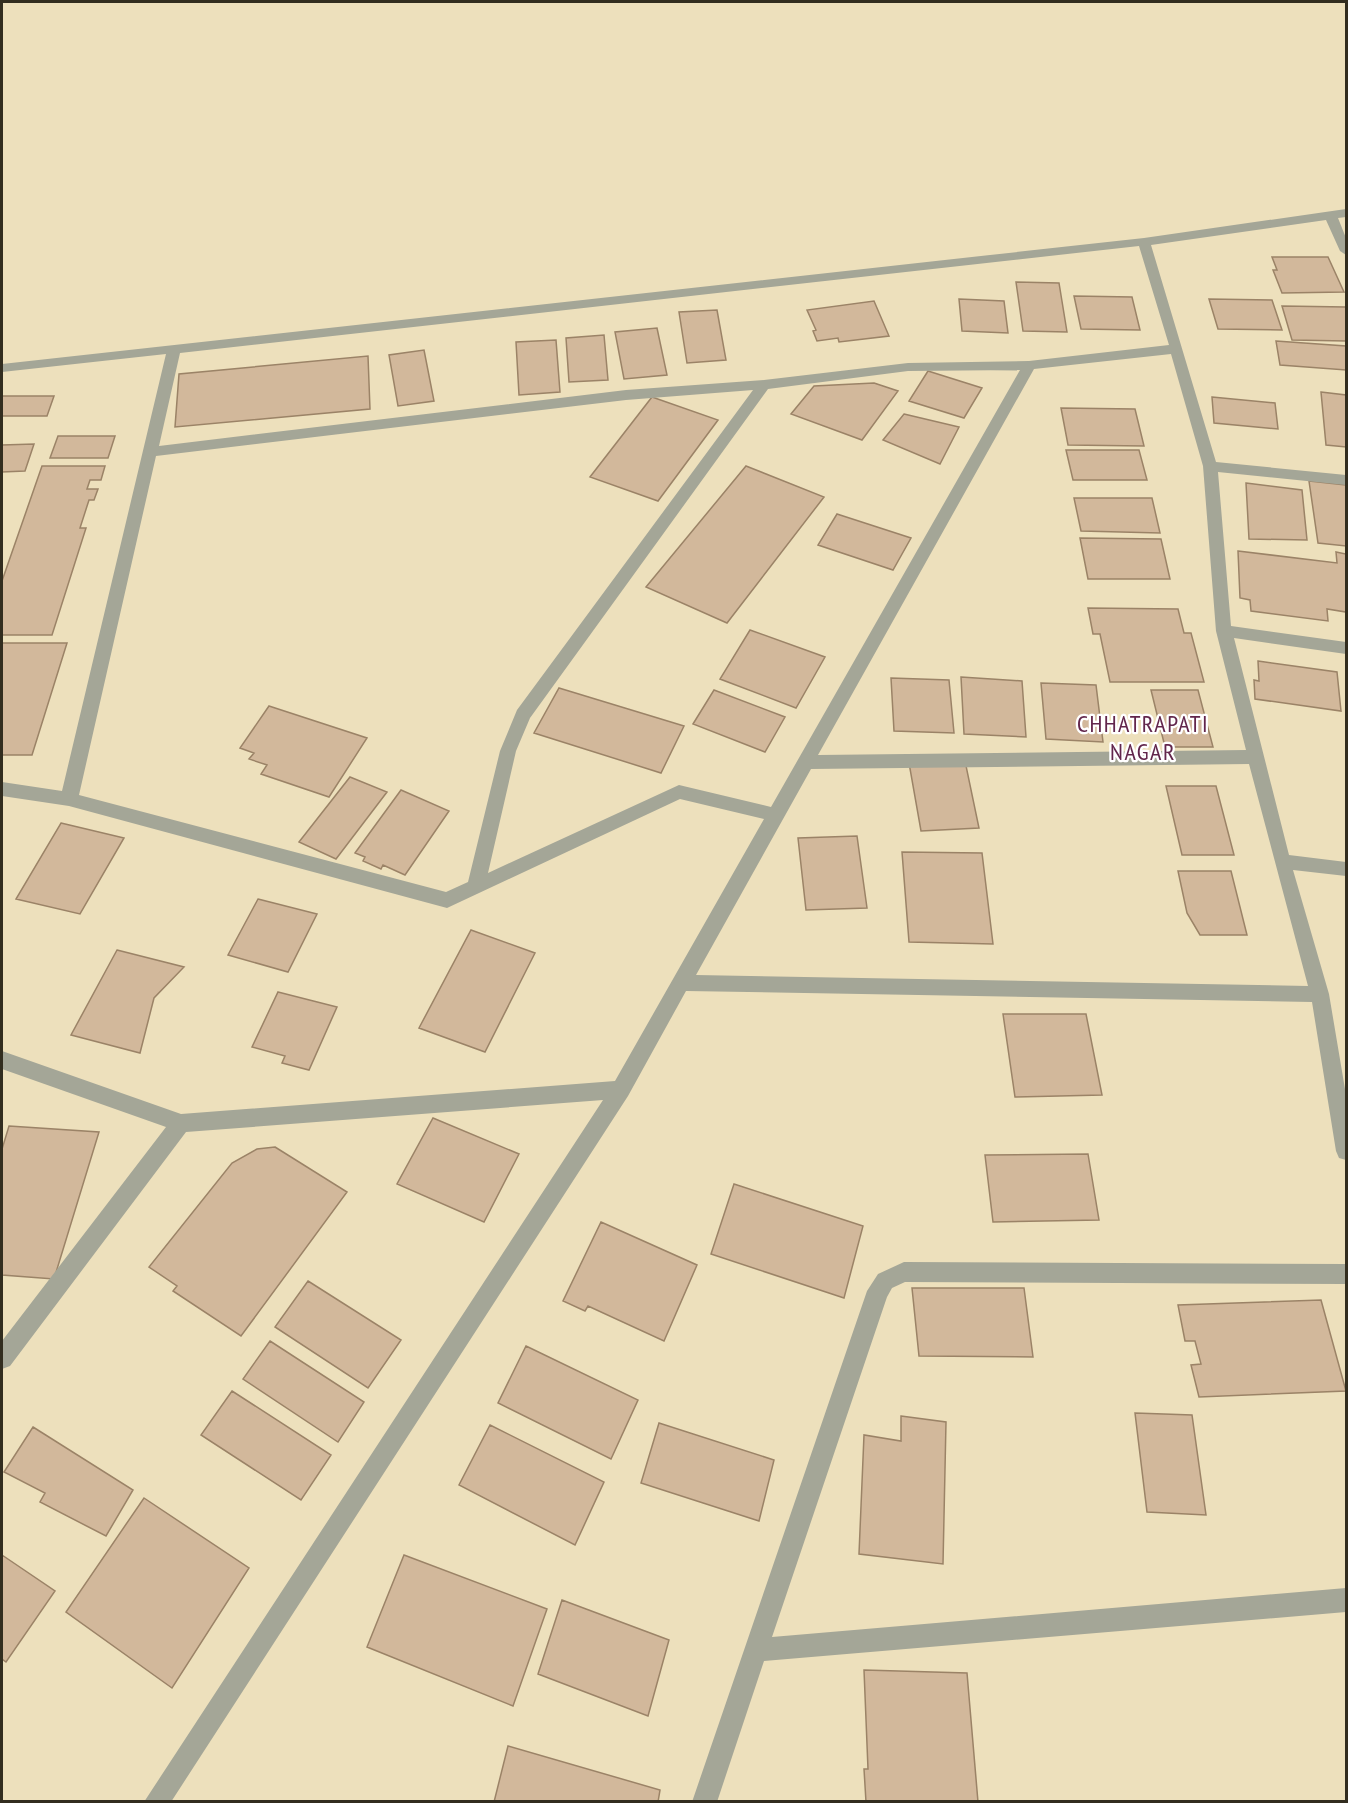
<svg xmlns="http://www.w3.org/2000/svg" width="1348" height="1803" viewBox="0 0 1348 1803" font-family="'PT Sans Narrow',sans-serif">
<rect width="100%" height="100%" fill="#ede0bc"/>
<path fill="#d2b89b" stroke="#9b8367" stroke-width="1.5" d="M1272,257H1328L1344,292L1282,293L1273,270H1277Z
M1016,282L1059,283L1067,332L1023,331Z
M1074,296L1132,297L1140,330L1081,329Z
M959,299L1004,301L1008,333L962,331Z
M1209,299L1272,300L1282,330L1218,329Z
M874,301L889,336L839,342L838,338L817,341L813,331L816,330L807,310Z
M1282,306L1346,307V341L1292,340Z
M717,310L726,360L687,363L679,312Z
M657,328L667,375L624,379L615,332Z
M604,335L608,380L569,382L566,338Z
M556,340L560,392L519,395L516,342Z
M1276,341L1346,346V370L1280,365Z
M424,350L434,401L398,406L389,355Z
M368,356L370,409L175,427L179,374Z
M928,371L982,388L964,418L909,401Z
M874,383L898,391L862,440L791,414L814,386Z
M1321,392L1346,395V447L1326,445Z
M2,396H54L47,416H2Z
M652,397L718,420L658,501L590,477Z
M1212,397L1275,403L1278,429L1214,423Z
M1061,408L1135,409L1144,446L1068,445Z
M904,414L959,427L940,464L883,440Z
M58,436H115L108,458H50Z
M34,444L25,471L2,472V445Z
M1066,450H1139L1147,480H1073Z
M42,466H105L101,480H90L87,489H98L94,500H89L80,528H86L52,635H2V581Z
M746,466L824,497L727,623L646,587Z
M1309,481L1346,485V546L1318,543Z
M1246,483L1302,490L1307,540L1249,539Z
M1074,498H1152L1160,533L1081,531Z
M837,514L911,538L893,570L818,545Z
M1080,538L1161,539L1170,579H1088Z
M1238,551L1337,563L1336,552L1346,554V612L1327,609L1328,621L1251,611L1250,600L1240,598Z
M1088,608L1178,609L1184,633H1191L1204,682H1110L1100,634H1093Z
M750,630L825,657L796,708L720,679Z
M2,643H67L32,755H2Z
M1258,661L1337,672L1341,711L1255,699L1254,680L1259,681Z
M961,677L1022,681L1026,737L964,734Z
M891,678L949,680L954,733L894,731Z
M1041,683L1096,685L1103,742L1046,739Z
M559,688L684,726L661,773L534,733Z
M714,690L785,717L765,752L693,724Z
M1151,690H1198L1213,747H1165Z
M269,706L367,738L329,797L261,774L267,765L249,759L254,753L240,748Z
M965,761L979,828L921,831L909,763Z
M350,777L387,792L336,859L299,842Z
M1166,786H1216L1234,855H1182Z
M401,790L449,811L405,875L383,865L381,869L363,861L365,857L355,853Z
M61,823L124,838L80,914L16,899Z
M857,836L867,908L806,910L798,838Z
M902,852L982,853L993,944L909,942Z
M1178,871H1231L1247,935H1200L1187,913Z
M258,899L317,914L288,972L228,955Z
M471,930L535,953L485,1052L419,1028Z
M117,950L184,967L154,998L140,1053L71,1035Z
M278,992L337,1007L309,1070L282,1063L285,1056L252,1047Z
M1003,1014H1086L1102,1095L1015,1097Z
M433,1118L519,1154L484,1222L397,1184Z
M9,1126L99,1132L54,1279L2,1275V1149Z
M275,1147L347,1192L241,1336L173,1291L177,1286L149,1267L232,1163L257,1149Z
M1088,1154L1099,1220L993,1222L985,1155Z
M734,1184L863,1226L844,1298L711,1254Z
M601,1222L697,1265L664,1341L588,1306L585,1311L563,1301Z
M308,1281L401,1340L368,1388L275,1327Z
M912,1288H1024L1033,1357L919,1356Z
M1321,1300L1346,1391L1199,1397L1191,1365L1201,1364L1195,1341H1185L1178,1305Z
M270,1341L364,1402L338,1442L243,1379Z
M526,1346L638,1400L611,1459L498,1403Z
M232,1391L331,1455L301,1500L201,1435Z
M1135,1413L1192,1415L1206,1515L1147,1512Z
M901,1416L946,1422L943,1564L859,1554L864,1435L901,1441Z
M659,1423L774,1460L759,1521L641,1483Z
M490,1425L604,1482L575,1545L459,1485Z
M33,1427L133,1490L106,1536L40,1502L45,1493L4,1472Z
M144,1498L249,1568L172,1688L66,1612Z
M2,1555L55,1591L6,1662L2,1659Z
M404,1555L547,1609L513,1706L367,1647Z
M562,1600L669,1640L648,1716L538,1674Z
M864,1670L967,1673L978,1802H866L864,1769H868Z
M508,1746L660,1790L658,1802H494Z"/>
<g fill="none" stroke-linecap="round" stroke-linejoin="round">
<path fill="#a4a697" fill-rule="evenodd" d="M1346,209V217L1338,218L1346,238V255L1340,251L1326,220L1151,245L1216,462L1346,475V485L1218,472L1231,626L1346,642V654L1234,638L1289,855L1346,862V876L1293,870L1329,994L1346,1095V1160L1339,1158L1336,1151L1312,1002L686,991L628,1096L171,1802H144L603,1100L186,1132L10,1366L2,1369V1341L166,1127L2,1069V1051L181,1114L615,1081L764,819L680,799L447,908L69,806L2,796V782L62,791L166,354L2,372V364L1144,238ZM1139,246L1169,345L1029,361L908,363L764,380L626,390L159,446L180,353ZM1171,354L1203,466L1216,631L1246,750L818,755L1034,369ZM1020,370L771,807L679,785L488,873L516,751L530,718L768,389L908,371ZM753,390L517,710L500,751L468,882L446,892L79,795L156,456L626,400ZM1249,764L1308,986L696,975L811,769Z
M904,1262L1346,1264V1284L905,1282L892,1288L887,1297L772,1637L1346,1588V1612L764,1661L717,1802H692L867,1291L878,1274Z"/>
</g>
<g text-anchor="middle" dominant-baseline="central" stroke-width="4.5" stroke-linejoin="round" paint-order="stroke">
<g font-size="24" letter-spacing="1.5" fill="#62264c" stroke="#fff">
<text x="1143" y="723">CHHATRAPATI<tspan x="1143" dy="28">NAGAR</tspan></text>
</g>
</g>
<rect width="1348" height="1803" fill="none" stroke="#322d1f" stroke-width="6"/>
</svg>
